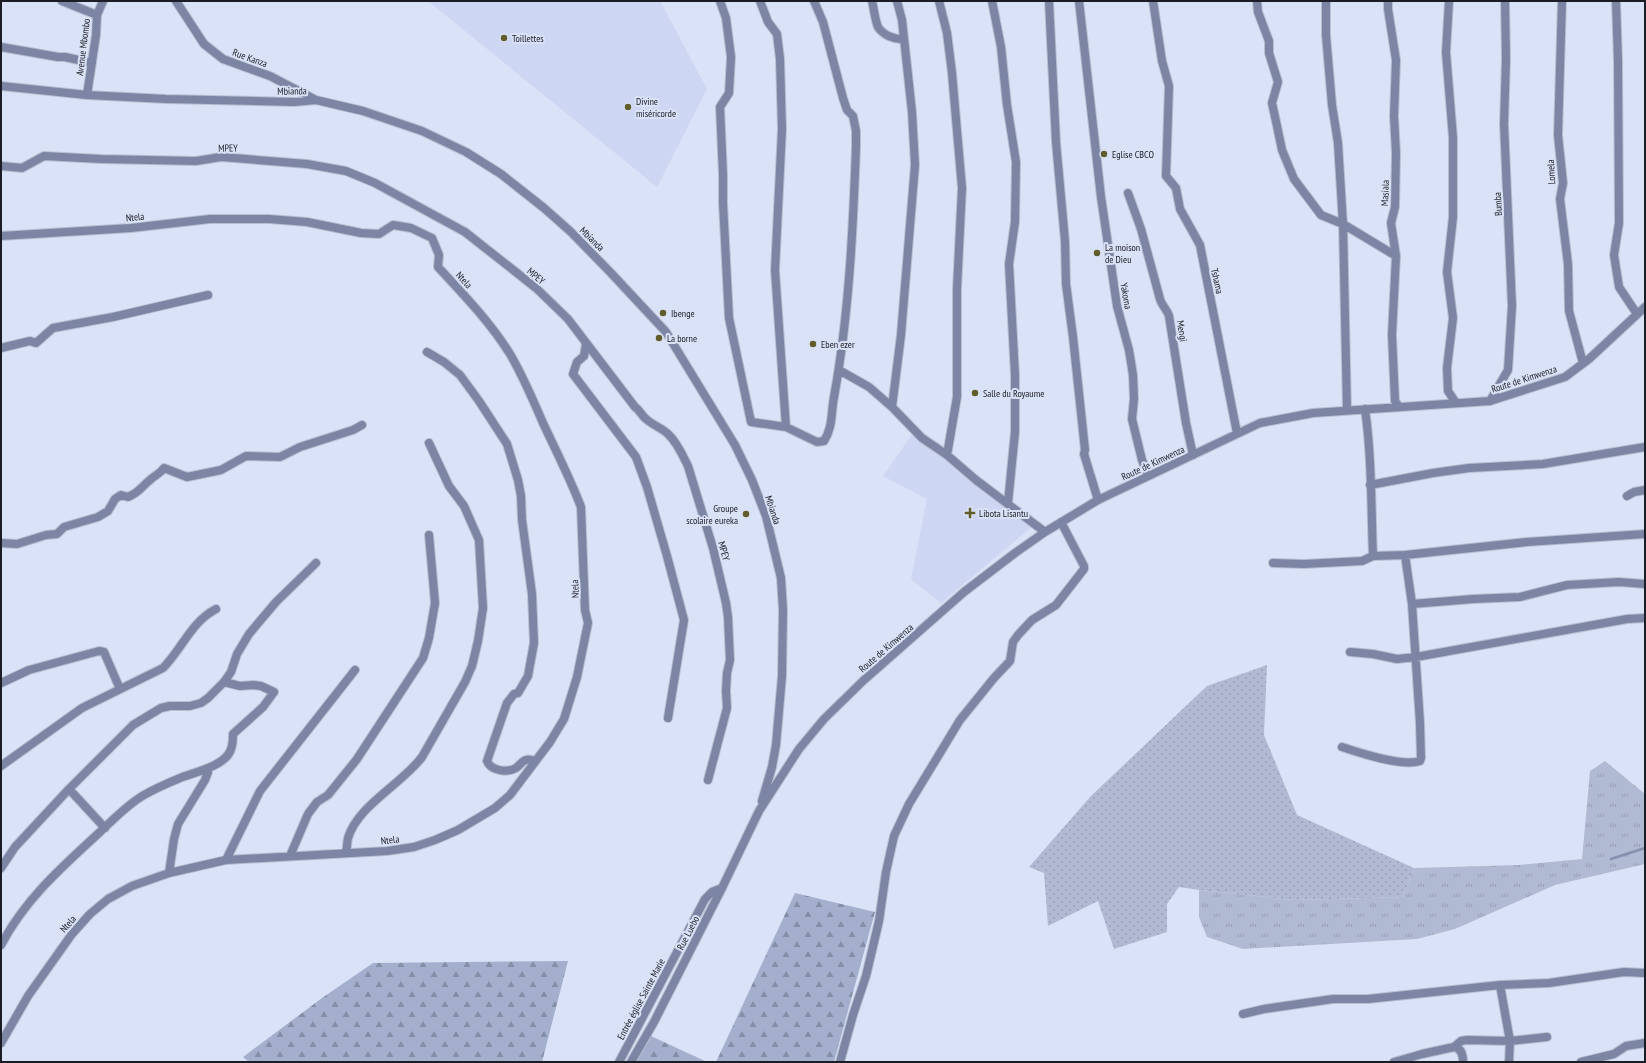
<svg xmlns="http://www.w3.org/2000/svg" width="1646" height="1063" viewBox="0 0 1646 1063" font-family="'PT Sans Narrow',sans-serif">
<defs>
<pattern id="grass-tufts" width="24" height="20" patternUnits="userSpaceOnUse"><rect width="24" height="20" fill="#b1bad3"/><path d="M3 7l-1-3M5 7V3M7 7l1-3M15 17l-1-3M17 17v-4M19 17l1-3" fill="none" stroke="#989fb5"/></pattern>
<pattern id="forest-firs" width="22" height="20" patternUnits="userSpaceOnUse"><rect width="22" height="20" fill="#a4afce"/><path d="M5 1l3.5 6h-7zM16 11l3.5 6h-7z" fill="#858ea7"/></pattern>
<pattern id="garden-dots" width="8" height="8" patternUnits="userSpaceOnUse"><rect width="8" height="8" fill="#b1bad3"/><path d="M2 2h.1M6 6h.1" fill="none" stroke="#989fb5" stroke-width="1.8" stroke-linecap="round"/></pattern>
</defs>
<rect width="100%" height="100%" fill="#dae2f7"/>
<path fill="#cdd6f2" d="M428,1H660L707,89L657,187Z
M913,433L1033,526L941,603L911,579L927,499L883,476Z"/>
<path fill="url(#grass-tufts)" d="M1605,761L1645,794V864L1555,885L1455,929L1417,939L1243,949L1207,937L1199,917V890L1295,900L1403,897L1414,868L1519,865L1582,859L1590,771Z"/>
<path fill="url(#forest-firs)" d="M795,893L875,912L834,1062H716Z
M568,961L542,1062H249L243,1057L322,998L373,963Z
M651,1036L707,1062H635Z"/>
<path fill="url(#garden-dots)" d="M1267,665L1264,735L1297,815L1414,868L1403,897L1295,900L1199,890L1179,887L1167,904V932L1114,949L1098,901L1048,926L1044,873L1029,867L1091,796L1207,686Z"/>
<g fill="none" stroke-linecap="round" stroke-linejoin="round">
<path stroke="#8690ae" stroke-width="2.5" d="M1611,859L1645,848"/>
<defs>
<path id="minor" d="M62,1L97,15
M176,1L204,44L223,59L270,76L316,100
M720,1L726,18L731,57L729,93L720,107L723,175V203L729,318L751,422L786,427L817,442L824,441C833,427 831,413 834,397C849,315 853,230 856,147V131L853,116L847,110L843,98L823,22L814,1
M760,1L768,22L777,34L780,59L782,129L775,270L786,427
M872,1C874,9 875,20 878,27C883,35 895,40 904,39
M939,1L947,33L952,73L962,188L957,289V397L947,455
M992,1L1001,47L1007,105L1016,162L1015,222L1009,264L1015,375V432L1008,503
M1049,1L1056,142L1065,241L1066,284L1073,337L1085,450L1084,454L1098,500
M1079,1L1101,197L1117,306L1129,350L1133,375L1134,399L1132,419L1142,460L1148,475
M1153,1L1162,61L1169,86L1166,176L1176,188L1180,209L1200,245L1237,433
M1257,1L1258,12L1269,41V53L1278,82L1272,103L1277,126L1282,150L1294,179L1321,215L1343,224L1396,256
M1326,1V35L1332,105L1338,143L1343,224L1347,410
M1388,1V9L1396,60L1394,116L1396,153L1395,207L1391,223L1396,256L1392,335L1395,401L1399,407
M1449,1L1446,52L1453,138V217L1447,272L1453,318L1447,368L1448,391L1456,403
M1562,1L1558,135L1563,183L1560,199L1568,264L1569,311L1583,363
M1616,1L1618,61L1619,223L1614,255L1619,287L1637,314
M1,47L58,57H65L92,63
M1,86L87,95L166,99L294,102L316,100L363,111L422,131L466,152L501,174L544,208L571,232L611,273L666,332L735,445L752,480L766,516L781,578L783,610L782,676L776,745L772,767L762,801
M87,95L96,35L97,15L103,1
M1,166L22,168L44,156L101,159L196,161L221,157L307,164L346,171L375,183L465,232L536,288L568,319L635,407C640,410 641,415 645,418C652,425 662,428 668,434C677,442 683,456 688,466L713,548L726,603L728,617L730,660L727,673L726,691L727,708L708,780
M1128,193L1141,229L1160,299C1162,306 1168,311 1169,316L1186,423L1193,455
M1,236L131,228L210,219H269L307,222L361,233L379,234L393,225L411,228L432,238L439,255L438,267C464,295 490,322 510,354C523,376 533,400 543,423C556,451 570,478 581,507L585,610L588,623L577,677L564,719L550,742L510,795L495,808L458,830L435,840L414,847L387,851L226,860L169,873L132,886L108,899L90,914L72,934L28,996L1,1043
M586,344L584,356L577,362L573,374L636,457L647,487L667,556L684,620L668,718
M1,348L30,341L36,343L53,328L113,317L208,295
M427,352L444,362L460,375L479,401L507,444L518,480L521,496L522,520L532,594L534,643L528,676L518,693L514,694L507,703L487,761C491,771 507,773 516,768C519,766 522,761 526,760C529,759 532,760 535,762
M839,370L869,387L892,407L922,438L947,455L976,480L1045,532
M1490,401L1508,370L1512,306L1504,124L1506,59L1505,1
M892,407L901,335L915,165L912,112L902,20L897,1
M1365,409C1372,458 1371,507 1373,556
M1370,485L1433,473L1469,468L1543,464L1645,447
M1627,496L1634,492L1645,490
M1,543L17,544L46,535L57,534L64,527L98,517L108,511L115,499L121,495L128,497C140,492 140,488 150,480C155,475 160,474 164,468L187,477L221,470L246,456L280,457L300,447L353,430L362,425
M1273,563L1304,564L1362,561L1373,556L1405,555L1527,542L1645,534
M1412,604L1473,599L1520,597L1567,585L1619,582L1645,584
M1350,652L1373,654L1397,659L1416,657L1627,619L1645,618
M1,683L29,670L99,651L104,652L120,689
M1342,747C1360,753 1402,767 1420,761L1421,758L1420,723L1412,604L1405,555
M1,766L82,708L163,668C182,649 191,622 216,609
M69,789L105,828
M346,853C347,848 347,843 348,838C358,805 402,784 422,757L465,682L472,666L478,641L483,608L479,540L464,506L449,486L429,443
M290,856L308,814L317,802L328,795L357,759L423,658L429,638L435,603L429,535
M226,860L260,791L355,670
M1,868L15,847L69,789L133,725L161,708L170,706H190L201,703L208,698L224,682L231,672L237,654L249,634L276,602L316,563
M169,873L174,839L178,824L205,780L208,772L207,769
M1,945C26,898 62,867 100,832C114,819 128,804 144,795C156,788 168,783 180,778C195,772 226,766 231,749C233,744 233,738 233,734L263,707L274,692L261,686L253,685L240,686L224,682
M1500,985L1510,1041L1509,1062
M1243,1014L1264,1009L1333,999H1368L1500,985L1549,983L1624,972L1645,973
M1454,1047C1461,1048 1463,1055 1463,1062
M619,1062L705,899L712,892L722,888
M631,1062L654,1022L722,888L759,811L799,749L824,719L864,680L964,592L1015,553L1045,532L1098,500L1260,423L1313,413L1490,401L1565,377L1589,359L1645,307
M840,1062L853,1015L866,976L879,921L886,872L894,836L909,804L960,720L994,678L1010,661L1013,642L1018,635L1032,620L1056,605L1084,569V566L1061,522
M1394,1062L1422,1054L1454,1047L1461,1041L1467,1040L1510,1041L1547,1037
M1581,1062L1614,1054L1626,1046L1645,1043"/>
</defs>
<use href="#minor" stroke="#b8bfd1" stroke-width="10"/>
<use href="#minor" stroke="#7c85a4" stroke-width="8"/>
</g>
<g fill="#605d2a" stroke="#dae2f7" stroke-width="1.5">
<circle cx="504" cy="38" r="4"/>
<circle cx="628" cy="107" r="4"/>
<circle cx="1104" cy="154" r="4"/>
<circle cx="1097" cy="253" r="4"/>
<circle cx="663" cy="313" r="4"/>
<circle cx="659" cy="338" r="4"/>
<circle cx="813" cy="344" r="4"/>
<circle cx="975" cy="393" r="4"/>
<path d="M968 507h4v4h4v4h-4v4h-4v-4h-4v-4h4z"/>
<circle cx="746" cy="514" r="4"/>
</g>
<g text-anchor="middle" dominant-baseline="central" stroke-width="4" stroke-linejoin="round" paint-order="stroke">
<g font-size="10" fill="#1b1d24" stroke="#dae2f7" text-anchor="start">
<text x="512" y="38">Toillettes</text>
<text x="636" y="101">Divine<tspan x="636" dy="12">miséricorde</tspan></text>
<text x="1112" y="154">Eglise CBCO</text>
<text x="1105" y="247">La moison<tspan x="1105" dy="12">de Dieu</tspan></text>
<text x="671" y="313">Ibenge</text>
<text x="667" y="338">La borne</text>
<text x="821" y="344">Eben ezer</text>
<text x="983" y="393">Salle du Royaume</text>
<text x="738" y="508" text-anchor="end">Groupe<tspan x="738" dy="12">scolaire eureka</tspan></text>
<text x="979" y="513">Libota Lisantu</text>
</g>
<g font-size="10" fill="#1b1d24" stroke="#dae2f7">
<text transform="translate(83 47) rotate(-83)">Avenue Mbombo</text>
<text transform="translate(250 58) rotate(20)">Rue Kanza</text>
<text transform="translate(292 91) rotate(-1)">Mbianda</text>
<text transform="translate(228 148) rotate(-1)">MPEY</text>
<text transform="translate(1551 172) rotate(-93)">Lomela</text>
<text transform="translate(1385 193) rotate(-88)">Masiala</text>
<text transform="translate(1498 204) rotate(-93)">Bumba</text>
<text transform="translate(135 217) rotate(-6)">Ntela</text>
<text transform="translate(592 239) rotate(45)">Mbianda</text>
<text transform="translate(536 276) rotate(40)">MPEY</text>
<text transform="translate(464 280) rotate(47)">Ntela</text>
<text transform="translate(1217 281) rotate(77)">Tshama</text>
<text transform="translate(1126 296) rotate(80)">Yakoma</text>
<text transform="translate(1182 331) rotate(81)">Mengi</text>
<text transform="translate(1524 379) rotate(-18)">Route de Kimwenza</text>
<text transform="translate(1153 463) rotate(-25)">Route de Kimwenza</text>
<text transform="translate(773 510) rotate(72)">Mbianda</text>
<text transform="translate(724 551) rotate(75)">MPEY</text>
<text transform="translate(575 589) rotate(-92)">Ntela</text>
<text transform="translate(886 648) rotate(-41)">Route de Kimwenza</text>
<text transform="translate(390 840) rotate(-7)">Ntela</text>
<text transform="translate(68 924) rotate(-49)">Ntela</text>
<text transform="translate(688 933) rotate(-63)">Rue Luebo</text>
<text transform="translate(641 999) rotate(-62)">Entrée église Sainte Marie</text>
</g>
</g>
<rect width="1646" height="1063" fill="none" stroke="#1b1d24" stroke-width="4"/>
</svg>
